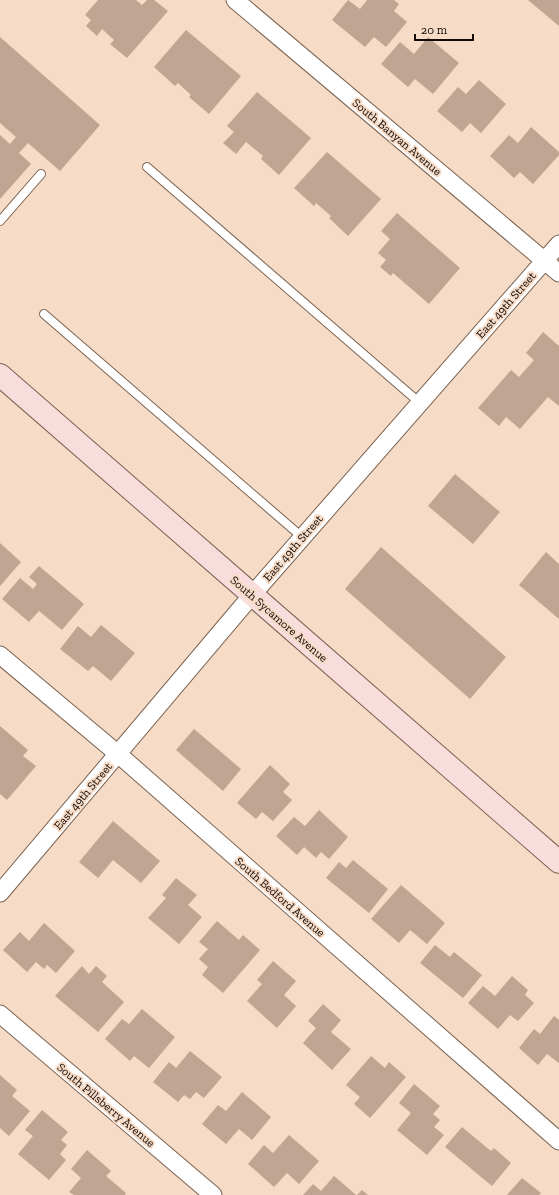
<svg xmlns="http://www.w3.org/2000/svg" width="559" height="1195" viewBox="0 0 559 1195" font-family="'Zilla Slab',serif">
<rect width="100%" height="100%" fill="#f6dbc7"/>
<path fill="#bfa592" d="M98,0H136L142,5L147,0H154L168,11L127,58L110,44L114,40L102,29L97,36L86,26L91,20L85,15Z
M348,0L360,9L367,0H394L399,4L394,11L407,22L386,47L374,37L365,47L332,20Z
M528,0H559V26Z
M186,30L241,76L209,114L189,97L191,95L178,83L175,86L154,67Z
M0,37L100,125L60,171L28,143L19,153L31,164L0,199V135L10,144L16,137L0,123Z
M428,37L459,63L433,94L415,79L408,87L381,64L400,42L414,54Z
M479,80L506,104L481,133L470,123L462,132L437,111L458,87L466,94Z
M257,92L311,138L279,175L261,159L263,156L246,142L236,154L223,143L234,132L227,126Z
M531,127L559,152V155L533,184L520,172L514,178L490,156L509,135L518,143Z
M327,152L381,199L348,236L329,218L331,216L316,203L314,206L294,188Z
M397,213L460,268L429,304L393,273L391,276L380,267L386,260L378,253L390,239L381,231Z
M543,332L559,346V406L548,397L520,429L506,417L499,426L478,408L511,370L519,377L534,360L526,353Z
M455,474L500,512L473,544L428,506Z
M0,543L21,562L0,586Z
M381,547L506,657L470,699L345,589Z
M546,552L559,564V619L519,585Z
M39,566L84,604L62,630L39,611L29,622L2,599L20,578L33,589L37,584L29,577Z
M101,625L135,653L111,681L93,666L88,671L60,649L78,626L91,637Z
M0,726L28,750L23,756L36,766L7,800L0,794Z
M194,729L241,769L223,791L176,750Z
M270,765L290,784L283,792L292,800L273,821L262,812L256,819L237,803Z
M319,810L348,837L329,859L321,852L316,858L304,847L297,855L276,836L294,817L305,826Z
M113,821L160,861L141,883L113,860L98,878L79,862Z
M353,860L388,889L369,913L326,878L339,862L346,868Z
M176,878L197,895L188,905L202,917L179,944L148,918L166,898L162,895Z
M401,885L445,923L427,944L410,930L399,943L371,919Z
M217,921L239,940L243,935L260,950L223,993L202,975L208,967L199,959L208,949L199,942Z
M44,923L75,951L56,973L47,965L44,969L36,962L27,972L3,950L20,932L29,941Z
M435,945L450,957L454,952L482,975L463,998L420,963Z
M273,961L296,981L284,995L296,1006L277,1028L247,1001L262,984L257,980Z
M82,966L89,974L96,966L107,976L102,982L124,1002L98,1032L55,996Z
M512,976L528,990L525,995L534,1003L518,1021L510,1015L498,1029L468,1003L483,986L495,996Z
M323,1004L341,1020L331,1032L351,1049L332,1070L303,1043L316,1028L308,1021Z
M142,1009L175,1037L149,1068L134,1056L130,1061L105,1039L122,1019L129,1024Z
M554,1016L559,1020V1063L547,1054L538,1065L519,1048L534,1029L540,1034Z
M190,1051L222,1077L204,1098L196,1092L190,1099L184,1095L178,1102L153,1082L169,1062L176,1068Z
M371,1056L385,1068L389,1062L406,1077L370,1118L354,1104L360,1097L346,1085Z
M0,1075L17,1090L12,1096L30,1111L9,1136L0,1128Z
M414,1084L440,1106L433,1114L440,1120L434,1127L444,1135L427,1155L397,1130L411,1113L399,1103Z
M242,1092L271,1117L252,1140L239,1129L226,1144L202,1124L218,1105L226,1111Z
M42,1110L68,1132L61,1140L67,1145L60,1154L66,1160L49,1180L18,1154L33,1136L25,1130Z
M462,1127L491,1151L494,1148L511,1163L492,1186L445,1147Z
M289,1135L319,1161L299,1184L287,1173L274,1187L248,1164L264,1145L273,1153Z
M87,1150L111,1171L106,1176L126,1193L125,1195H74L69,1192L81,1178L71,1169Z
M334,1176L356,1195H303L313,1184L321,1191Z
M522,1178L541,1193L539,1195H507Z
M362,1190L368,1195H357Z"/>
<g fill="none" stroke-linecap="round" stroke-linejoin="round">
<defs>
<path id="service" d="M147,167L420,403
M0,221L41,174
M44,314L302,537"/>
<path id="minor" d="M235,0L559,273
M0,655L118,754L559,1141
M0,893L252,595L559,244
M0,1014L213,1195"/>
<path id="secondary" d="M0,375L559,862"/>
</defs>
<use href="#service" stroke="#7a6351" stroke-width="10"/>
<use href="#minor" stroke="#7a6351" stroke-width="19"/>
<use href="#secondary" stroke="#7a6351" stroke-width="24"/>
<use href="#service" stroke="#fff" stroke-width="8"/>
<use href="#minor" stroke="#fff" stroke-width="17"/>
<use href="#secondary" stroke="#f9dddc" stroke-width="22"/>
</g>
<g text-anchor="middle" dominant-baseline="central" stroke-width="4" stroke-linejoin="round" paint-order="stroke">
<g font-size="12" fill="#120904" stroke="#f6dbc7">
<text transform="translate(397 137) rotate(40)">South Banyan Avenue</text>
<text transform="translate(506 305) rotate(-49)">East 49th Street</text>
<text transform="translate(293 548) rotate(-49)">East 49th Street</text>
<text transform="translate(279 619) rotate(41)">South Sycamore Avenue</text>
<text transform="translate(83 796) rotate(-50)">East 49th Street</text>
<text transform="translate(280 897) rotate(41)">South Bedford Avenue</text>
<text transform="translate(106 1105) rotate(40)">South Pillsberry Avenue</text>
</g>
</g>
<path d="M415 34v6h58v-6" fill="none" stroke="#120904" stroke-width="2"/>
<text x="421" y="34" font-size="12" fill="#120904" stroke="#f6dbc7" stroke-width="3" paint-order="stroke">20 m</text>
</svg>
